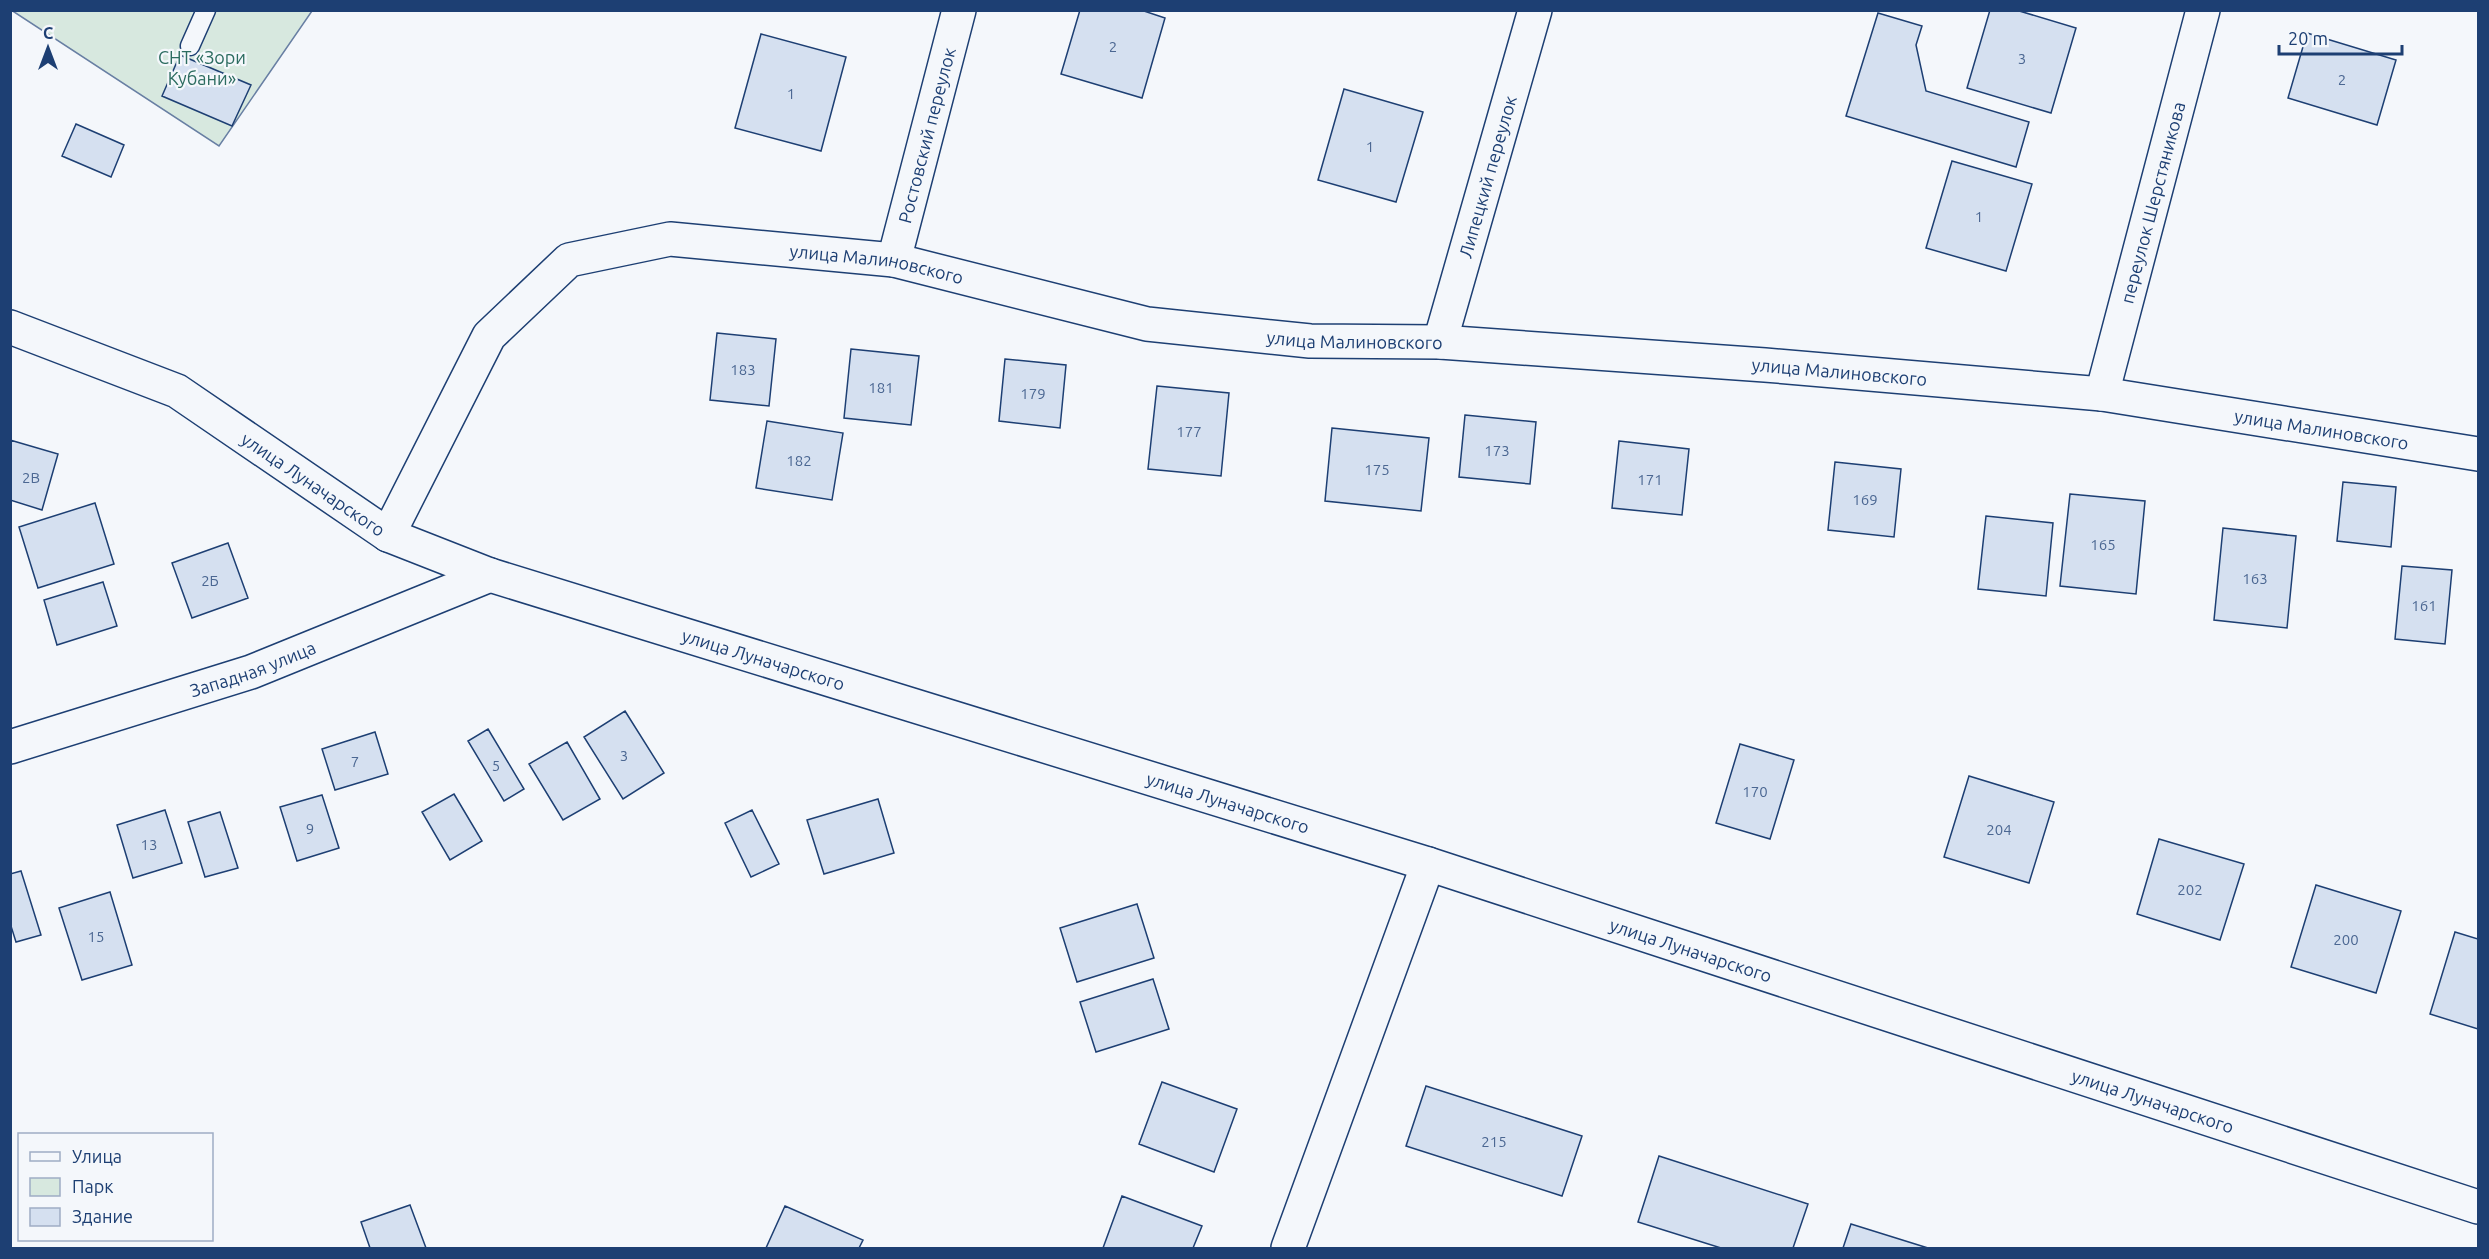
<svg xmlns="http://www.w3.org/2000/svg" width="2489" height="1259" viewBox="0 0 2489 1259" font-family="Ubuntu,sans-serif">
<rect width="100%" height="100%" fill="#f4f7fb"/>
<path fill="#d7e8df" stroke="#687fa3" stroke-width="1.5" d="M11,10L312,11L219,146Z"/>
<path fill="#d5e0f0" stroke="#1d3f73" stroke-width="1.5" d="M1080,10H1141L1165,18L1142,98L1061,74Z
M1990,10H2016L2076,28L2051,113L1967,88Z
M1878,13L1922,26L1916,45L1926,91L2029,122L2016,167L1846,116Z
M2307,33L2396,60L2377,125L2288,98Z
M761,34L846,57L821,151L735,128Z
M180,55L251,85L232,126L162,96Z
M1344,89L1423,112L1396,202L1318,180Z
M76,124L124,145L111,177L62,156Z
M1952,161L2032,184L2006,271L1926,248Z
M717,333L776,339L769,406L710,400Z
M851,349L919,356L911,425L844,418Z
M1005,359L1066,365L1060,428L999,421Z
M1157,386L1229,393L1221,476L1148,469Z
M1465,415L1536,422L1530,484L1459,477Z
M767,421L843,433L832,500L756,488Z
M1332,428L1429,438L1421,511L1325,501Z
M10,440L58,454L42,510L10,500Z
M1619,441L1689,449L1682,515L1612,508Z
M1835,462L1901,469L1894,537L1828,530Z
M2343,482L2396,487L2391,547L2337,541Z
M2070,494L2145,501L2136,594L2060,586Z
M95,503L114,564L38,588L19,527Z
M1986,516L2053,523L2046,596L1978,589Z
M2223,528L2296,536L2287,628L2214,620Z
M228,543L248,598L192,618L172,563Z
M2402,566L2452,570L2445,644L2395,639Z
M103,582L117,626L57,645L44,600Z
M625,711L664,773L623,799L584,737Z
M488,729L524,789L504,801L468,741Z
M375,732L388,774L335,790L322,749Z
M567,742L600,799L563,820L529,764Z
M1740,744L1794,760L1770,839L1716,823Z
M1969,776L2054,802L2029,883L1944,857Z
M454,794L482,841L450,860L422,812Z
M322,795L339,848L297,861L280,807Z
M878,799L894,853L824,874L807,820Z
M165,810L182,863L133,878L117,825Z
M752,810L779,864L751,877L725,823Z
M220,812L238,868L205,877L188,822Z
M2159,839L2244,864L2220,940L2137,914Z
M21,871L41,935L16,942L10,923V874Z
M2316,885L2401,911L2376,993L2291,967Z
M110,892L132,965L82,980L59,908Z
M1137,904L1154,958L1077,982L1060,928Z
M2455,932L2478,939V1029L2430,1014Z
M1153,979L1169,1029L1096,1052L1080,1002Z
M1162,1082L1237,1109L1214,1172L1139,1144Z
M1426,1086L1582,1136L1562,1196L1406,1146Z
M1659,1156L1808,1204L1793,1248H1721L1638,1222Z
M1122,1196L1202,1226L1193,1248H1103Z
M410,1205L426,1248H370L361,1222Z
M785,1206L863,1240L859,1248H766Z
M1851,1224L1928,1248H1843Z"/>
<g fill="none" stroke-linecap="round" stroke-linejoin="round">
<defs>
<path id="service" d="M190,46L206,10"/>
<g id="minor">
<path id="s1" d="M894,260L959,10"/>
<path id="s2" d="M1440,342L1535,10"/>
<path id="s3" d="M2102,394L2203,10"/>
<path id="s4" d="M388,535L489,336L569,260L670,239L894,260L1147,324L1310,341L1440,342L1765,365L2102,394L2478,454"/>
<path id="s5" d="M10,747L251,672L490,575"/>
<path d="M1288,1248L1428,864"/>
</g>
<g id="tertiary">
<path id="s6" d="M10,327L177,391L388,535L490,575L1428,864L2478,1207"/>
</g>
</defs>
<use href="#service" stroke="#1d3f73" stroke-width="21"/>
<use href="#minor" stroke="#1d3f73" stroke-width="36"/>
<use href="#tertiary" stroke="#1d3f73" stroke-width="36"/>
<use href="#service" stroke="#f4f7fb" stroke-width="18"/>
<use href="#minor" stroke="#f4f7fb" stroke-width="33"/>
<use href="#tertiary" stroke="#f4f7fb" stroke-width="33"/>
</g>
<g text-anchor="middle" dominant-baseline="central" stroke-width="4.5" stroke-linejoin="round" paint-order="stroke">
<g font-size="15" fill="#4b6792">
<text x="1113" y="46">2</text>
<text x="2022" y="58">3</text>
<text x="2342" y="79">2</text>
<text x="791" y="93">1</text>
<text x="1370" y="146">1</text>
<text x="1979" y="216">1</text>
<text x="743" y="369">183</text>
<text x="881" y="387">181</text>
<text x="1033" y="393">179</text>
<text x="1189" y="431">177</text>
<text x="1497" y="450">173</text>
<text x="799" y="460">182</text>
<text x="1377" y="469">175</text>
<text x="31" y="477">2В</text>
<text x="1650" y="479">171</text>
<text x="1865" y="499">169</text>
<text x="2103" y="544">165</text>
<text x="2255" y="578">163</text>
<text x="210" y="580">2Б</text>
<text x="2424" y="605">161</text>
<text x="624" y="755">3</text>
<text x="355" y="761">7</text>
<text x="496" y="765">5</text>
<text x="1755" y="791">170</text>
<text x="310" y="828">9</text>
<text x="1999" y="829">204</text>
<text x="149" y="844">13</text>
<text x="2190" y="889">202</text>
<text x="96" y="936">15</text>
<text x="2346" y="939">200</text>
<text x="1494" y="1141">215</text>
</g>
<g font-size="18" fill="#2c6c60" stroke="#f4f7fb">
<text x="202" y="57">СНТ «Зори<tspan x="202" dy="21">Кубани»</tspan></text>
</g>
<g font-size="18" fill="#1d3f73" stroke="#f4f7fb">
<text stroke="none"><textPath href="#s1" startOffset="129">Ростовский переулок</textPath></text>
<text stroke="none"><textPath href="#s2" startOffset="172">Липецкий переулок</textPath></text>
<text stroke="none"><textPath href="#s3" startOffset="198">переулок Шерстяникова</textPath></text>
<text stroke="none"><textPath href="#s4" startOffset="645">улица Малиновского</textPath></text>
<text stroke="none"><textPath href="#s4" startOffset="1131">улица Малиновского</textPath></text>
<text stroke="none"><textPath href="#s4" startOffset="1617">улица Малиновского</textPath></text>
<text stroke="none"><textPath href="#s4" startOffset="2103">улица Малиновского</textPath></text>
<text stroke="none"><textPath href="#s6" startOffset="344">улица Луначарского</textPath></text>
<text stroke="none"><textPath href="#s6" startOffset="830">улица Луначарского</textPath></text>
<text stroke="none"><textPath href="#s5" startOffset="255">Западная улица</textPath></text>
<text stroke="none"><textPath href="#s6" startOffset="1316">улица Луначарского</textPath></text>
<text stroke="none"><textPath href="#s6" startOffset="1802">улица Луначарского</textPath></text>
<text stroke="none"><textPath href="#s6" startOffset="2288">улица Луначарского</textPath></text>
</g>
</g>
<rect width="2489" height="1259" fill="none" stroke="#1d3f73" stroke-width="24"/>
<rect x="18" y="1133" width="195" height="108" fill="#f4f7fb" stroke="#9eadc5" stroke-width="1.5"/>
<rect x="30" y="1152" width="30" height="9" fill="#f4f7fb" stroke="#9eadc5" stroke-width="1.5"/>
<text x="72" y="1163" font-size="18" fill="#1d3f73">Улица</text>
<rect x="30" y="1178" width="30" height="18" fill="#d7e8df" stroke="#9eadc5" stroke-width="1.5"/>
<text x="72" y="1193" font-size="18" fill="#1d3f73">Парк</text>
<rect x="30" y="1208" width="30" height="18" fill="#d5e0f0" stroke="#9eadc5" stroke-width="1.5"/>
<text x="72" y="1223" font-size="18" fill="#1d3f73">Здание</text>
<g transform="translate(48 48)" stroke="#f4f7fb" stroke-width="4.5" paint-order="stroke">
<path d="M0-4.5L10 22L0 15L-10 22Z" fill="#1d3f73"/>
<text y="-9" font-size="16" font-weight="bold" text-anchor="middle" fill="#1d3f73">С</text>
</g>
<path d="M2279 45v9h123v-9" fill="none" stroke="#1d3f73" stroke-width="3"/>
<text x="2288" y="45" font-size="18" fill="#1d3f73" stroke="#f4f7fb" stroke-width="4.5" paint-order="stroke">20 m</text>
</svg>
